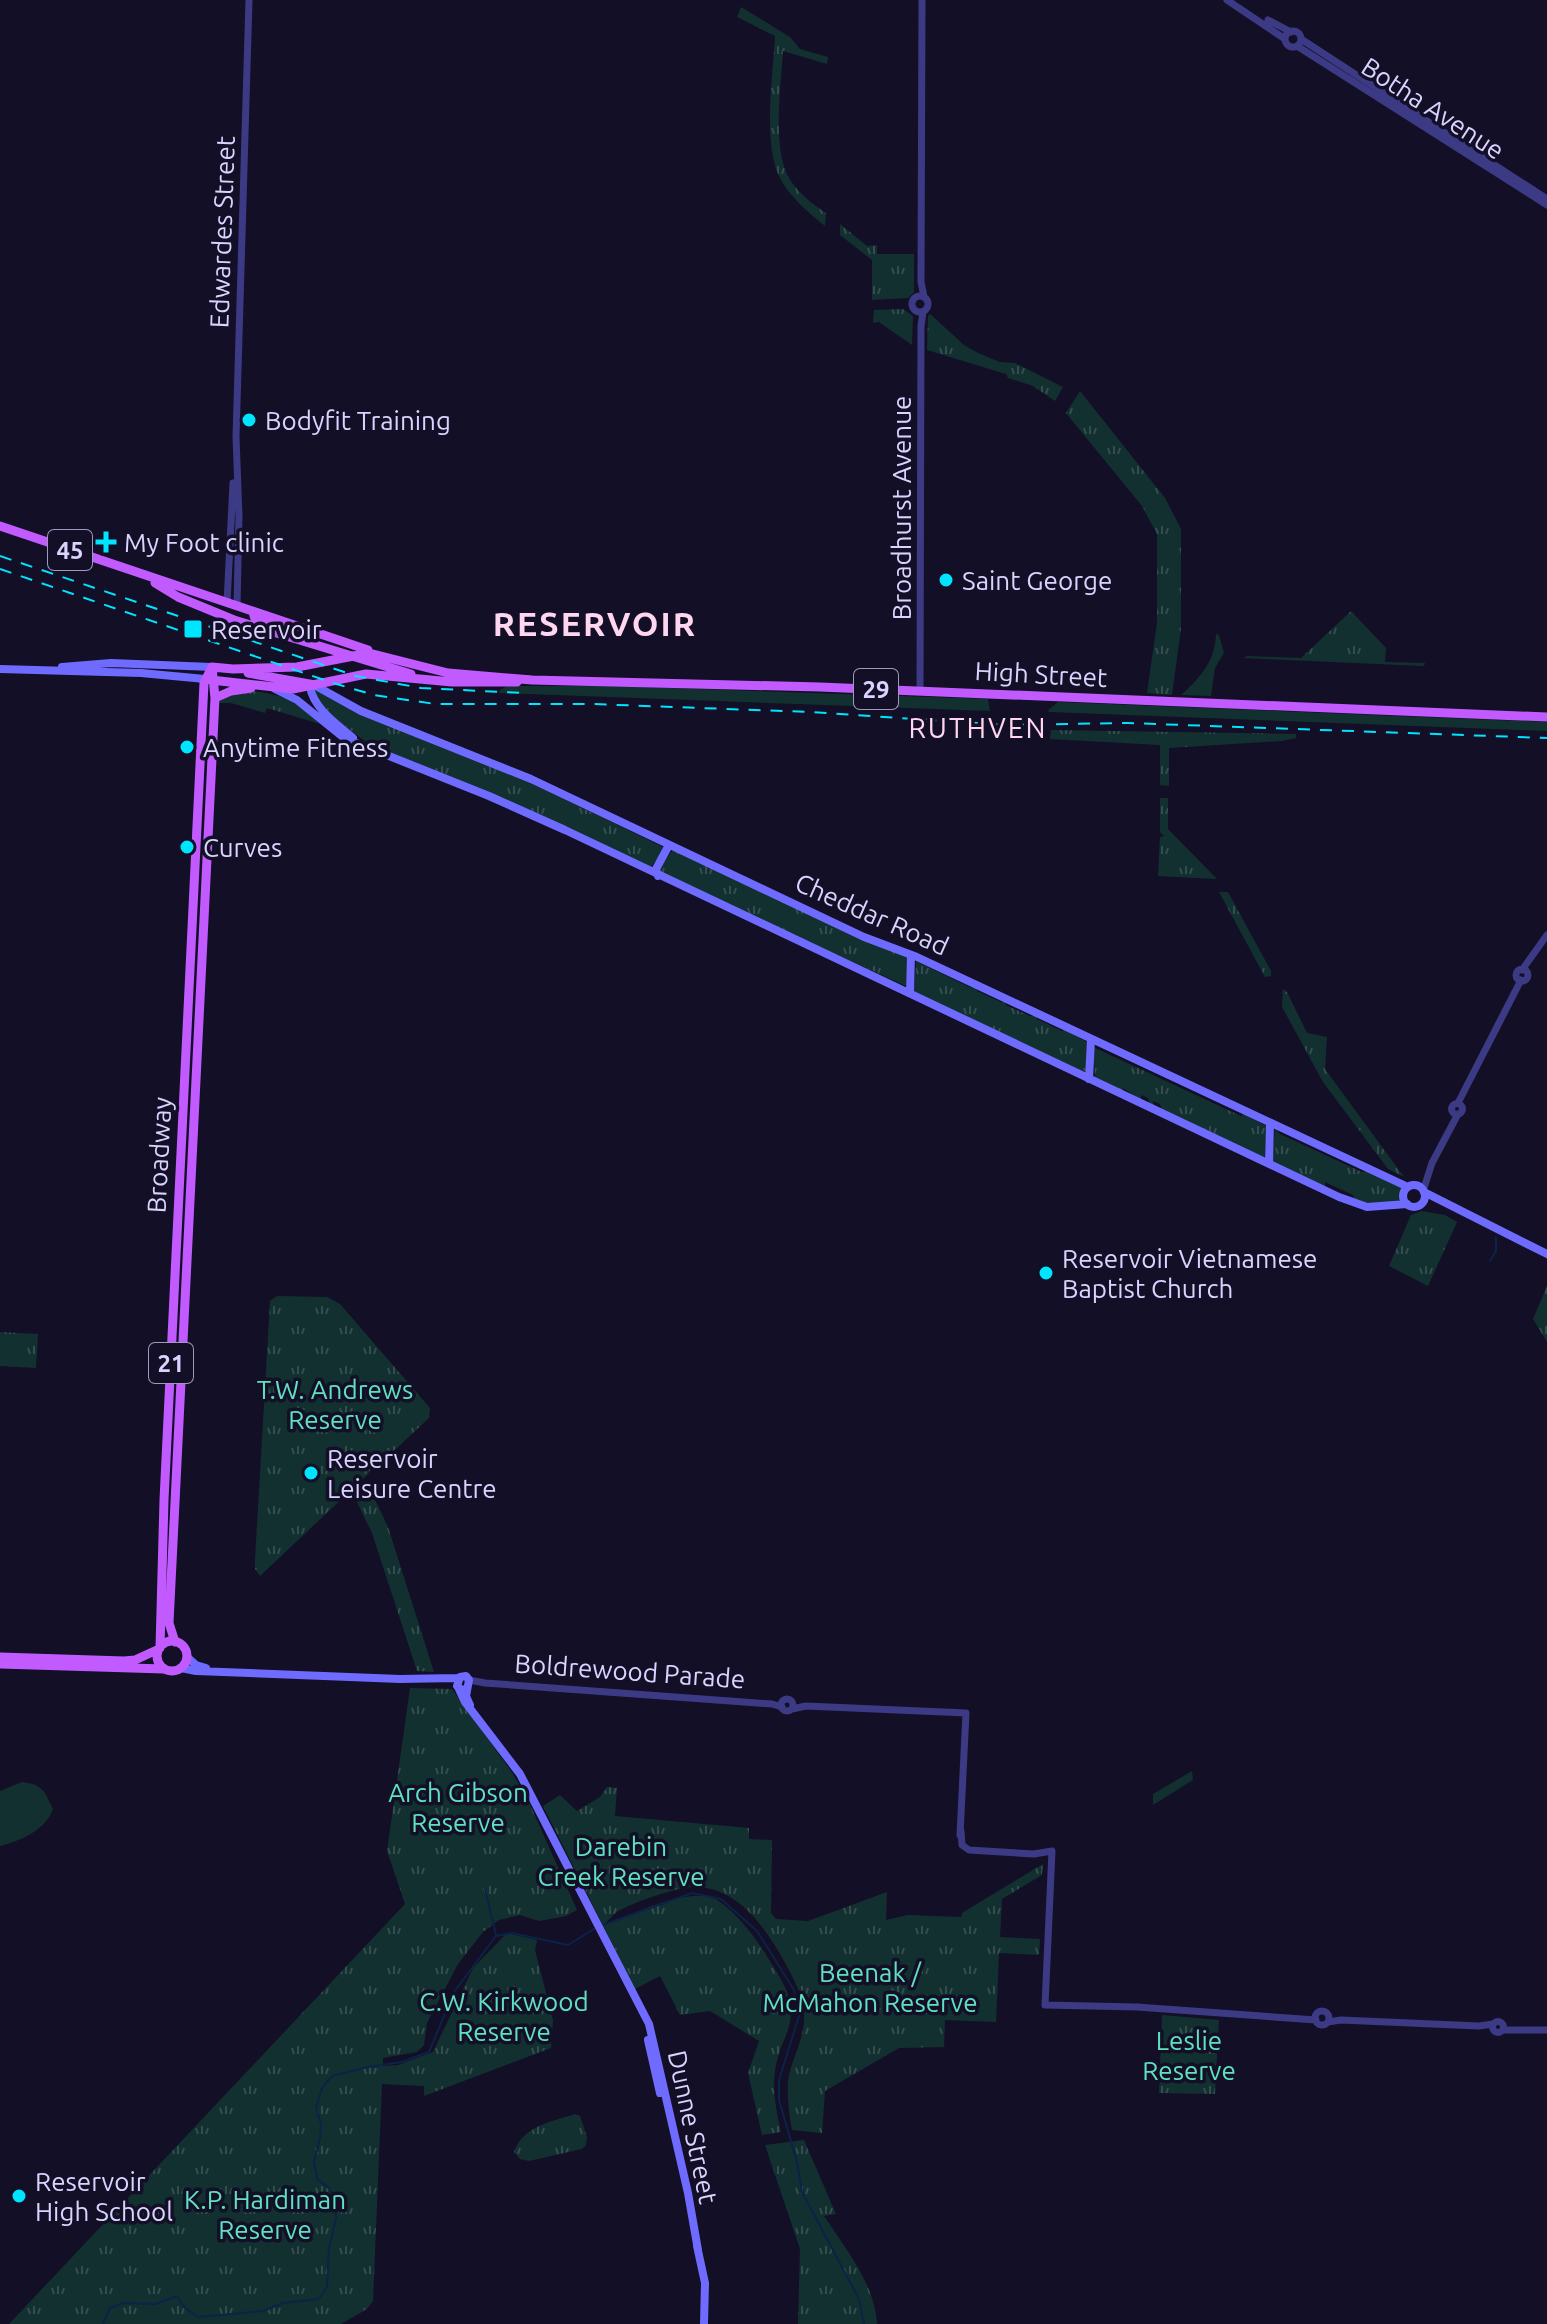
<svg xmlns="http://www.w3.org/2000/svg" width="1547" height="2324" viewBox="0 0 1547 2324" font-family="Ubuntu,sans-serif">
<defs>
<pattern id="park-tufts" width="24" height="20" patternUnits="userSpaceOnUse" patternTransform="scale(2)"><rect width="24" height="20" fill="#12302f"/><path d="M3 7l-1-3M5 7V3M7 7l1-3M15 17l-1-3M17 17v-4M19 17l1-3" fill="none" stroke="#344d4e"/></pattern>
</defs>
<rect width="100%" height="100%" fill="#130f26"/>
<path fill="#12302f" d="M1216,634L1219,635L1224,653L1215,668L1211,696L1181,695C1201,677 1215,661 1216,634Z
M507,686H610L988,699L990,711L499,693L500,690Z
M1058,702L1547,722V731L1049,712L1048,710Z
M1192,1771L1193,1780L1153,1805V1794Z
M22,1782C42,1784 45,1791 53,1809C46,1830 20,1841 0,1846V1791Z"/>
<path fill="url(#park-tufts)" d="M741,7L790,37L800,49L828,57L827,64L783,51C781,85 772,149 789,178C798,193 812,204 826,213L825,226C810,214 790,197 781,180C762,148 773,74 775,36L737,17Z
M840,224L867,246L877,245V254H914V292L908,298L872,300V260L840,235Z
M903,309L913,316L912,345L879,322L873,323L874,310Z
M930,314L964,345L978,353L1000,362L1015,363L1063,387L1055,401L1033,386L1008,378L1006,374L927,350L928,316Z
M1080,391L1165,498L1181,529V628L1172,695L1147,693L1157,623V534L1142,506L1066,413Z
M1351,611L1386,648L1385,662L1425,663L1424,666L1244,658L1247,656L1301,658Z
M316,689L529,782L665,848L651,867L365,741L334,718L317,699L314,690Z
M251,691C286,695 294,701 320,724L267,708L265,713L231,703H218L222,696Z
M1051,730L1296,734V738L1282,741L1169,748V786L1160,785V745L1050,739Z
M1160,798H1168V829L1217,879L1158,876L1160,837L1164,836L1160,832Z
M673,850L906,956L909,959L906,986L658,873L661,865Z
M1219,892H1228L1271,971V976L1265,977Z
M916,961L969,987L976,988L977,991L1001,1002L1005,1001L1006,1005L1030,1016H1036L1037,1019L1062,1031L1065,1030L1087,1042L1086,1069L1084,1072L914,993Z
M1283,989L1287,992L1307,1033L1327,1037L1325,1069L1404,1177L1388,1169L1323,1082L1282,1007Z
M1093,1047L1241,1116L1244,1114L1266,1126L1265,1156L1263,1157L1162,1110L1160,1104L1153,1101L1154,1106L1150,1104L1148,1098L1141,1095V1100L1123,1088L1124,1092L1095,1078Z
M1275,1129L1280,1134L1362,1172L1366,1171L1404,1187L1402,1201L1374,1206L1354,1201L1353,1195L1325,1182V1187L1272,1162Z
M1421,1211L1445,1215L1457,1222L1428,1286L1389,1266L1411,1215Z
M1547,1286V1342L1533,1319Z
M277,1296L327,1297L340,1304L430,1408L429,1418L383,1461H375L368,1474L260,1576L255,1569V1560L270,1301Z
M0,1332L38,1334L36,1368L0,1366Z
M370,1489L388,1527L434,1672L417,1671L372,1533L356,1500Z
M410,1688L452,1689L513,1774L528,1800L577,1910L566,1916L539,1921L520,1915L499,1920L483,1932L458,1964L427,2023L424,2045L417,2052L383,2058V2066L398,2065L433,2052L473,1968L507,1933L537,1940L535,1950L553,2020L551,2048L424,2096V2086L382,2084L373,2301L367,2309L341,2324H9L405,1904L387,1851Z
M607,1787L617,1788L615,1816L749,1828V1839L772,1840L771,1913L776,1919L808,1921L887,1892L886,1920L908,1915L961,1917L962,1913L1043,1864L1042,1875L1002,1899L1000,1937L1040,1939L1039,1955L999,1953L996,2022L945,2020L944,2047L899,2048L825,2091L822,2133L792,2130C789,2114 787,2097 788,2081C791,2059 805,2039 804,2016C804,1999 796,1984 789,1970C769,1933 740,1885 692,1887C678,1887 628,1904 617,1912C612,1915 608,1921 604,1925C630,1915 689,1886 715,1899C734,1909 757,1939 768,1958C778,1975 792,1993 791,2013C791,2028 783,2040 779,2054C770,2080 775,2105 781,2132L762,2135L748,2073L759,2041L710,2011L680,2015L660,1976L635,1989L543,1806L560,1795L577,1811L600,1797Z
M1162,2015L1219,2020L1215,2094L1159,2093Z
M575,2114L580,2116L587,2137L586,2145L582,2149L529,2161L520,2159L514,2152C523,2126 551,2122 575,2114Z
M804,2140L836,2214L824,2216C845,2248 875,2284 877,2324H798L800,2249L765,2145Z"/>
<g fill="none" stroke-linecap="round" stroke-linejoin="round">
<path stroke="#0c2248" stroke-width="2" d="M1490,1261L1496,1251V1237
M485,1889L496,1935
M600,1926L692,1893L721,1899L757,1931L794,1990L799,2016L779,2080V2100L797,2162L802,2192L859,2299L864,2324
M103,2324L110,2308L123,2303L156,2304L177,2296L185,2308L198,2317L263,2311L283,2303L319,2299L327,2287L329,2248L336,2218V2200L329,2188L317,2179L314,2162L320,2138L321,2124L316,2108L322,2088L332,2076L368,2067L402,2062L429,2052L454,1992L496,1936L512,1933L568,1945L594,1929"/>
<path stroke="#3d3a85" stroke-width="7" d="M922,0L921,282L924,297
M1227,0L1285,39
M1268,20L1291,32
M1285 39a8 8 0 1 1 16 0a8 8 0 1 1-16 0Z
M1301,39L1547,199
M1297,46L1547,205
M912 304a8 8 0 1 1 16 0a8 8 0 1 1-16 0Z
M227,603L233,483
M237,606L239,516L236,437L249,0
M920,691L921,326L923,312
M1516 975a6 6 0 1 1 12 0a6 6 0 1 1-12 0Z
M1522,970L1547,935
M1458,1103L1521,980
M1451.5 1109a5.5 5.5 0 1 1 11 0a5.5 5.5 0 1 1-11 0Z
M1423,1191L1432,1163L1458,1114
M469,1680L485,1683L772,1704L782,1707
M781 1705a6 6 0 1 1 12 0a6 6 0 1 1-12 0Z
M792,1709L806,1706L966,1713L960,1835
M961,1831L962,1845L969,1850L1034,1854L1052,1851L1045,2005L1137,2007L1316,2020
M1315 2018a7 7 0 1 1 14 0a7 7 0 1 1-14 0Z
M1492.5 2027a5.5 5.5 0 1 1 11 0a5.5 5.5 0 1 1-11 0Z
M1328,2022L1341,2020L1479,2026L1493,2024
M1503,2030H1547"/>
<path stroke="#6f6bff" stroke-width="8" d="M62,667L111,663L212,667
M0,669L141,673L205,679
M316,686L361,711L531,779L864,937L917,957L1408,1187
M310,687C314,709 337,724 353,738
M275,689L297,700L344,738L489,796L565,830L1339,1197L1367,1207L1407,1204
M658,876L656,869L669,845
M910,993L911,955
M1089,1079L1091,1039
M1269,1163L1270,1123
M1403 1196a11 11 0 1 1 22 0a11 11 0 1 1-22 0Z
M1424,1192L1547,1254
M187,1657L196,1665L206,1668
M181,1668L196,1671L400,1679L458,1678
M458,1687L465,1702L520,1774L649,2024L688,2193L698,2250
M466,1689L462,1690L457,1686L460,1677L466,1676L469,1680L466,1696L470,1705
M648,2040L660,2093
M697,2246L705,2283L704,2324"/>
<path stroke="#c25bff" stroke-width="9" d="M0,526L368,650
M155,583L178,597L234,620L411,674
M253,612L255,619L292,634
M248,673L315,685
M211,680L293,689L366,674L452,682H517
M215,698L231,691L251,688
M157 1656a15 15 0 1 1 30 0a15 15 0 1 1-30 0Z
M175,1642L169,1623L215,698L212,667
M160,1648L164,1500L204,683L212,667L233,669L297,667L369,653L448,673L532,680L820,687L1547,717
M0,1657L124,1661L135,1660L159,1649
M0,1664L164,1669"/>
<path stroke="#00e5ff" stroke-width="2" stroke-dasharray="12 10" stroke-linecap="butt" d="M0,556L356,676L421,688L523,693
M0,569L333,683L374,695L435,704H592L810,712L1005,725L1127,723L1547,738"/>
</g>
<g fill="#00e5ff" stroke="#130f26" stroke-width="3">
<circle cx="249" cy="420" r="8"/>
<path d="M102 530h8v8h8v8h-8v8h-8v-8h-8v-8h8z"/>
<circle cx="946" cy="580" r="8"/>
<rect x="183" y="619" width="20" height="20" rx="4"/>
<circle cx="187" cy="747" r="8"/>
<circle cx="187" cy="847" r="8"/>
<circle cx="1046" cy="1273" r="8"/>
<circle cx="311" cy="1473" r="8"/>
<circle cx="19" cy="2196" r="8"/>
</g>
<g text-anchor="middle" dominant-baseline="central" stroke-width="7" stroke-linejoin="round" paint-order="stroke">
<g fill="#130f26" stroke="#9e99be" stroke-width="2">
<rect x="48" y="530" width="44" height="40" rx="6"/>
<rect x="854" y="669" width="44" height="40" rx="6"/>
<rect x="149" y="1343" width="44" height="40" rx="6"/>
</g>
<g font-size="24" font-weight="bold" fill="#d9d4ff">
<text x="70" y="550">45</text>
<text x="876" y="689">29</text>
<text x="171" y="1363">21</text>
</g>
<g font-size="26" fill="#d9d4ff" stroke="#130f26">
<text transform="translate(1433 108) rotate(33)">Botha Avenue</text>
<text transform="translate(222 232) rotate(-88)">Edwardes Street</text>
<text transform="translate(901 508) rotate(-90)">Broadhurst Avenue</text>
<text transform="translate(1041 674) rotate(3)">High Street</text>
<text transform="translate(872 914) rotate(24)">Cheddar Road</text>
<text transform="translate(159 1155) rotate(-87)">Broadway</text>
<text transform="translate(630 1671) rotate(4)">Boldrewood Parade</text>
<text transform="translate(693 2127) rotate(78)">Dunne Street</text>
</g>
<g font-size="26" fill="#d9d4ff" stroke="#130f26" text-anchor="start">
<text x="265" y="420">Bodyfit Training</text>
<text x="124" y="542">My Foot clinic</text>
<text x="962" y="580">Saint George</text>
<text x="211" y="629">Reservoir</text>
<text x="203" y="747">Anytime Fitness</text>
<text x="203" y="847">Curves</text>
<text x="1062" y="1258">Reservoir Vietnamese<tspan x="1062" dy="30">Baptist Church</tspan></text>
<text x="327" y="1458">Reservoir<tspan x="327" dy="30">Leisure Centre</tspan></text>
<text x="35" y="2181">Reservoir<tspan x="35" dy="30">High School</tspan></text>
</g>
<g font-size="26" fill="#5fe0c0" stroke="#130f26">
<text x="335" y="1389">T.W. Andrews<tspan x="335" dy="30">Reserve</tspan></text>
<text x="458" y="1792">Arch Gibson<tspan x="458" dy="30">Reserve</tspan></text>
<text x="621" y="1846">Darebin<tspan x="621" dy="30">Creek Reserve</tspan></text>
<text x="870" y="1972">Beenak /<tspan x="870" dy="30">McMahon Reserve</tspan></text>
<text x="504" y="2001">C.W. Kirkwood<tspan x="504" dy="30">Reserve</tspan></text>
<text x="1189" y="2040">Leslie<tspan x="1189" dy="30">Reserve</tspan></text>
<text x="265" y="2199">K.P. Hardiman<tspan x="265" dy="30">Reserve</tspan></text>
</g>
<g font-size="28" letter-spacing="2" fill="#ffd6f0" stroke="#130f26">
<text x="978" y="727">RUTHVEN</text>
</g>
<g font-size="34" font-weight="bold" letter-spacing="2" fill="#ffd6f0" stroke="#130f26">
<text x="595" y="623">RESERVOIR</text>
</g>
</g>
</svg>
